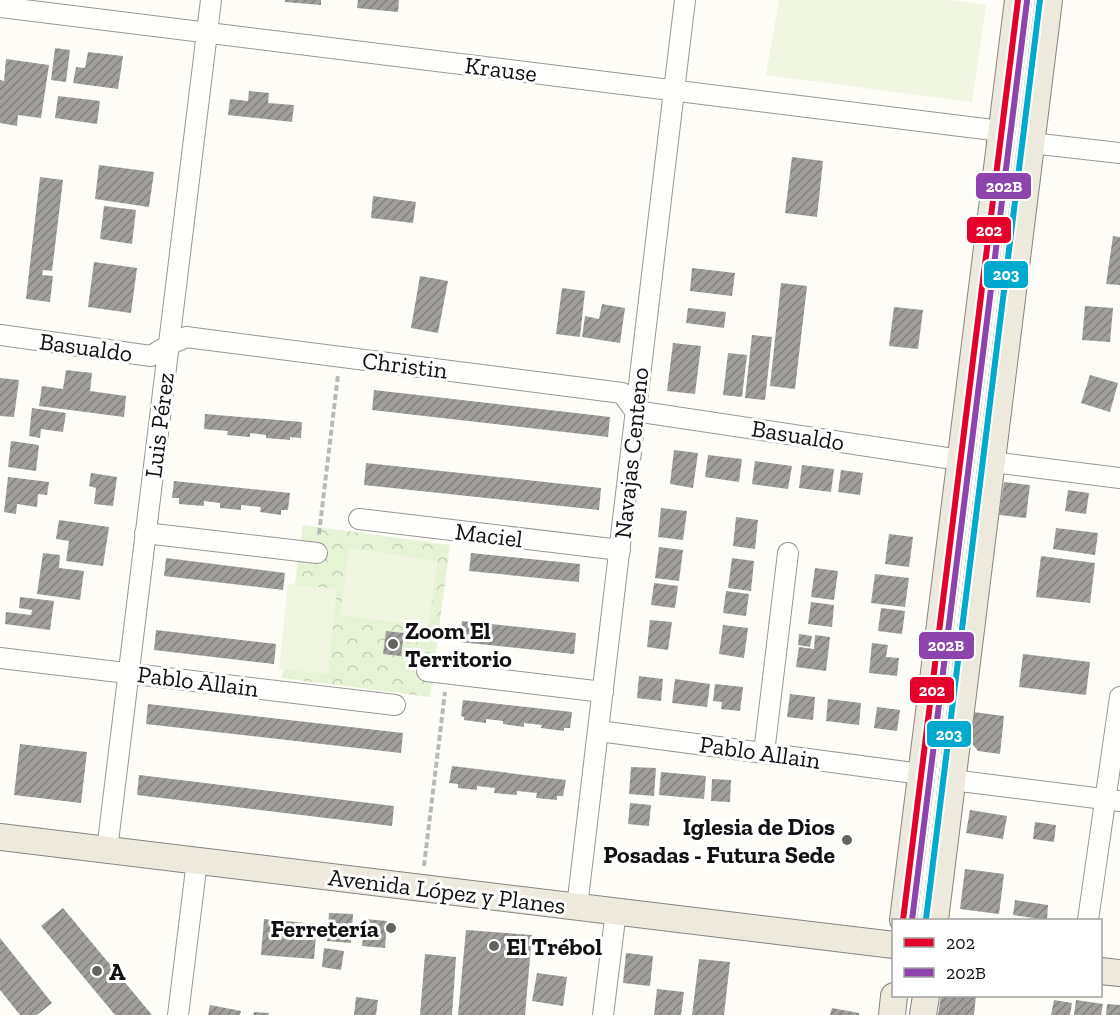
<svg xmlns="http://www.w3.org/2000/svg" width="1120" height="1015" viewBox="0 0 1120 1015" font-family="'Zilla Slab',serif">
<defs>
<pattern id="park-crowns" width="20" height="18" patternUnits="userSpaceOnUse" patternTransform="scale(1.5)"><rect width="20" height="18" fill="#e7f3d7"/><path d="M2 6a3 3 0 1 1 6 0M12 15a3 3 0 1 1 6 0" fill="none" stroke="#c5cfb8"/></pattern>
<pattern id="building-hatch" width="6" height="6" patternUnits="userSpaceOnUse" patternTransform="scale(1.5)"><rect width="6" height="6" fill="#a19f9c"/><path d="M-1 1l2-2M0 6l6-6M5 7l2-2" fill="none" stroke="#82807e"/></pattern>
</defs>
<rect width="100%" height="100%" fill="#fdfcf7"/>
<path fill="url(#park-crowns)" d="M303,525L450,545L430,697L282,678Z"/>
<path fill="#f0f6e1" d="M779,0H950L986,5L972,102L766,75Z
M349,548L438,561L428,627L340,615Z
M288,584L337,589L328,674L279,669Z"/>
<path fill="url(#building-hatch)" d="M285,0H321V5L285,2Z
M358,0H399L398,12L357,8Z
M55,48L70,50L66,82L51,80Z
M88,52L123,56L118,89L73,83L76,67L85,68Z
M6,59L49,65L41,118L18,115L17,126L0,123V80L4,81Z
M249,91L269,93L268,103L294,105L292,122L228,115L230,99L248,101Z
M58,96L100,101L97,124L55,118Z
M792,157L823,161L817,217L785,213Z
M99,165L154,172L149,207L95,199Z
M40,177L63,180L52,271L43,270L42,275L53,276L50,302L26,299Z
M373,196L416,202L413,223L371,218Z
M104,206L136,210L132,244L100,239Z
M1113,236L1120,237V285L1106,284Z
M94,262L137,268L131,313L88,307Z
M692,268L735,273L732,296L690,291Z
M420,276L448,281L438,333L411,328Z
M781,283L807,286L795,389L770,386Z
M562,288L585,291L580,337L556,334Z
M602,304L625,308L620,343L582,337L585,316L599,319Z
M1085,306L1113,308L1110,342L1082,340Z
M894,307L923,310L918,349L889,346Z
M688,308L726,312L724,328L686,323Z
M752,335L772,337L765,400L745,398Z
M673,343L701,346L695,394L667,391Z
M728,353L747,355L742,397L723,395Z
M66,370L92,373L90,391L126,396L124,417L39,406L42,386L63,389Z
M1090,375L1118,383L1110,412L1081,403Z
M0,378L19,380L14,417L0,416Z
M374,390L610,417L608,437L372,410Z
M32,408L66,413L63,432L41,429L40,438L29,436Z
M205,414L302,422L301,438L290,437V440L266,438V435L250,433V437L227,435L228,431L204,429Z
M11,441L39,445L36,471L8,467Z
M674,450L698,453L693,488L670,484Z
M708,455L742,459L739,482L705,477Z
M755,461L792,466L788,489L752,484Z
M366,463L601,488L599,510L364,485Z
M802,465L834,469L831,492L799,488Z
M841,470L863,473L860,495L838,492Z
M91,473L117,477L113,506L94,504L96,488L89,486Z
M8,477L49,482L47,495L38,494L37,507L17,504L16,514L4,512Z
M174,481L290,493L288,510H281V515L260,512L261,507L241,505V510L220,508V503L204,501V506L179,504V498H172Z
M1004,482L1030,485L1026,518L999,515Z
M1068,490L1089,493L1086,514L1065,511Z
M661,508L687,511L683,540L658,537Z
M736,517L758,520L755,549L733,546Z
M59,520L109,527L103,566L66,561L69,541L56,539Z
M1056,528L1098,533L1095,555L1053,549Z
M889,534L913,537L909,567L885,564Z
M659,547L683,550L679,581L655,578Z
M43,553L60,555L59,568L84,571L80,600L37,594Z
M471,553L580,564L579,582L469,571Z
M1041,556L1095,563L1090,603L1036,597Z
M166,558L285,573L283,590L164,576Z
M732,558L754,561L751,591L728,588Z
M815,568L838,571L834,600L811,597Z
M875,574L909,578L905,607L871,603Z
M654,583L678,586L675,608L651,605Z
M726,591L749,594L746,616L723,613Z
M20,597L54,601L50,630L5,624L6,612L31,615L32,610L19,608Z
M811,602L834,605L832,627L808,624Z
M881,608L905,611L902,634L878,631Z
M650,620L672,622L668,650L647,647Z
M462,621L576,633L574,654L460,642Z
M723,625L748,628L744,658L719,654Z
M156,630L276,644L274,664L154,650Z
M386,631L404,633L401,656L383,654Z
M799,634L812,636L810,647L798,645Z
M815,635L830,637L826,671L796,667L799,647L814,649Z
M872,643L888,645L886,657L899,658L897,676L869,673Z
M1023,654L1090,662L1086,695L1019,687Z
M639,676L663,679L661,701L637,698Z
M675,679L710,684L707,707L672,703Z
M715,684L743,687L740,711L721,709L722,702L713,701Z
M790,694L815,697L813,720L787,717Z
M828,699L861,703L859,725L826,721Z
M463,700L572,712L570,728H564V731L541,728L542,725L524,723V727L503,724V721L486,719V723L464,720V717L461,716Z
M148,704L403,733L401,753L146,724Z
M877,707L900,710L897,731L874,728Z
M973,712L1004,716L1000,754L978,751L969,740Z
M20,744L87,752L81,803L14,795Z
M452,766L566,780L563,796H557V800L536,798L537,793L517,791V795L494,793L495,788L477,786V790L458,788V784L449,783Z
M631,767L656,768L654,796L629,794Z
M661,772L706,776L704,799L659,795Z
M139,775L394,806L392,826L137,795Z
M712,779L731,780L730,802L711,801Z
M630,803L651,805L649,826L628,824Z
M970,810L1007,816L1003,839L966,833Z
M1035,822L1056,825L1054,842L1033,839Z
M965,869L1004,874L999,914L960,909Z
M1015,900L1048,905L1047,920L1013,915Z
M63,908L152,1015H115L41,926Z
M329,913L353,914L351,943L327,941Z
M264,919L317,924L314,959L261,955Z
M365,919L387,921L385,948L362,946Z
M466,930L532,935L525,1015H458Z
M0,938L52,1003L37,1015H20L0,990Z
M324,948L344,951L341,970L322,967Z
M626,953L653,956L650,986L623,983Z
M425,954L456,957L452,1015H420Z
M699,959L730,962L724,1015H692Z
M537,973L567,977L563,1006L532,1001Z
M657,989L684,992L681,1015H654Z
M941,996H976L974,1015H938Z
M356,997L378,1000L376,1015H354Z
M1054,1000L1072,1003L1070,1015H1051Z
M1076,1000L1103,1004L1101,1015H1074Z
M1107,1004L1120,1005V1015H1106Z
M210,1005L241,1011L240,1015H208Z
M832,1008L859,1013V1015H830Z
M254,1012L269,1013V1015H253Z"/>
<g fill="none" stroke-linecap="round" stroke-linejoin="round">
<defs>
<path id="minor" d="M0,7L1001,131
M1031,143L1120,153
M0,335L151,356L169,345L186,337L622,393L635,411
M635,411L960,460
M992,462L1120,478
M359,519L620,550
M145,533L317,553
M0,658L395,705
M427,671L603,692
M599,731L921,774
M764,753L788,553
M952,780L1120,801
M107,850L211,0
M577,907C614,604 648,302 685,0
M1088,920L1120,697
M178,1015L197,861
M603,1015L616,911"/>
<path id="major" d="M0,837L894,945
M903,920L1018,0
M935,920L1049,0
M1100,971L1120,973
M892,1015L894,996
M923,1015L926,996"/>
</defs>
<use href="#minor" stroke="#979795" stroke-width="22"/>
<use href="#major" stroke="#858482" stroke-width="28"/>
<path stroke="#b9b9b8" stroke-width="4" stroke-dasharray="6 3" stroke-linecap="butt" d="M319,534L338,375
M424,866L445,692"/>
<use href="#minor" stroke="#fffffe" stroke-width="20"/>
<use href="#major" stroke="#ede9dc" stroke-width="26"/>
<defs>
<path id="bus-1" d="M903,920L1018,0"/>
<path id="bus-2" d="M912,920L1027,1"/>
<path id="bus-3" d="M926,919L1040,0"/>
</defs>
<use href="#bus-1" stroke="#fff" stroke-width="10"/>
<use href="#bus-2" stroke="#fff" stroke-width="10"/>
<use href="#bus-3" stroke="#fff" stroke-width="10"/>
<use href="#bus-1" stroke="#e4002b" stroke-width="6"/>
<use href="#bus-2" stroke="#8e44ad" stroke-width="6"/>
<use href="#bus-3" stroke="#00a9ce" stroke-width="6"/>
</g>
<g fill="#646362" stroke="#fff" stroke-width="2">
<circle cx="393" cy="644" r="6"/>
<circle cx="847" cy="840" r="6"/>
<circle cx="391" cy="928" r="6"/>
<circle cx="494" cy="946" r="6"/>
<circle cx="97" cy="971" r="6"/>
</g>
<g text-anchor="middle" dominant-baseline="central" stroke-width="6" stroke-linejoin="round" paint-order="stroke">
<g font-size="24" fill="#111" stroke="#fff">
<text transform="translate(501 69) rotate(7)">Krause</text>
<text transform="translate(86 347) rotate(8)">Basualdo</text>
<text transform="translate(405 365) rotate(7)">Christin</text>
<text transform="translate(159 425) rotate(-83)">Luis Pérez</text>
<text transform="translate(798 435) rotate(9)">Basualdo</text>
<text transform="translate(631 453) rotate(-84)">Navajas Centeno</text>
<text transform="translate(489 535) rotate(7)">Maciel</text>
<text transform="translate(198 681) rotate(7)">Pablo Allain</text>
<text transform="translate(760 752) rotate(8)">Pablo Allain</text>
<text transform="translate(447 891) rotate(7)">Avenida López y Planes</text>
</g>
<g font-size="24" font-weight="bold" fill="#111" stroke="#fff" text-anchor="start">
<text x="405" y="630">Zoom El<tspan x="405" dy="28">Territorio</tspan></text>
<text x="835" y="826" text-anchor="end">Iglesia de Dios<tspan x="835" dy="28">Posadas - Futura Sede</tspan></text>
<text x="379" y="928" text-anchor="end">Ferretería</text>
<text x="506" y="946">El Trébol</text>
<text x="109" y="971">A</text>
</g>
</g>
<g stroke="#fff" stroke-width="2">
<rect x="975" y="172" width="57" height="28" rx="6" fill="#8e44ad"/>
<rect x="966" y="216" width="46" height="28" rx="6" fill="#e4002b"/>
<rect x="983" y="260" width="46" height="29" rx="6" fill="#00a9ce"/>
<rect x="918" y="631" width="57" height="29" rx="6" fill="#8e44ad"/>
<rect x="909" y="676" width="46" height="28" rx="6" fill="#e4002b"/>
<rect x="926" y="720" width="46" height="28" rx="6" fill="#00a9ce"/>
</g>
<g font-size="16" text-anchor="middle" font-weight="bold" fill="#fff">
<text x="1004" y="192">202B</text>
<text x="989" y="236">202</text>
<text x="1006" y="280">203</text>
<text x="946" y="651">202B</text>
<text x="932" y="696">202</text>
<text x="949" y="740">203</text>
</g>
<rect x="892" y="919" width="210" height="78" fill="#ffffff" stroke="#a0a0a0" stroke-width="1.5"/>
<rect x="904" y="938" width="30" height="9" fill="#e4002b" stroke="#a0a0a0" stroke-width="1.5"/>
<text x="946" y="949" font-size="18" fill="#111111">202</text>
<rect x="904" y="968" width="30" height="9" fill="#8e44ad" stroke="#a0a0a0" stroke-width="1.5"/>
<text x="946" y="979" font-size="18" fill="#111111">202B</text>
</svg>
